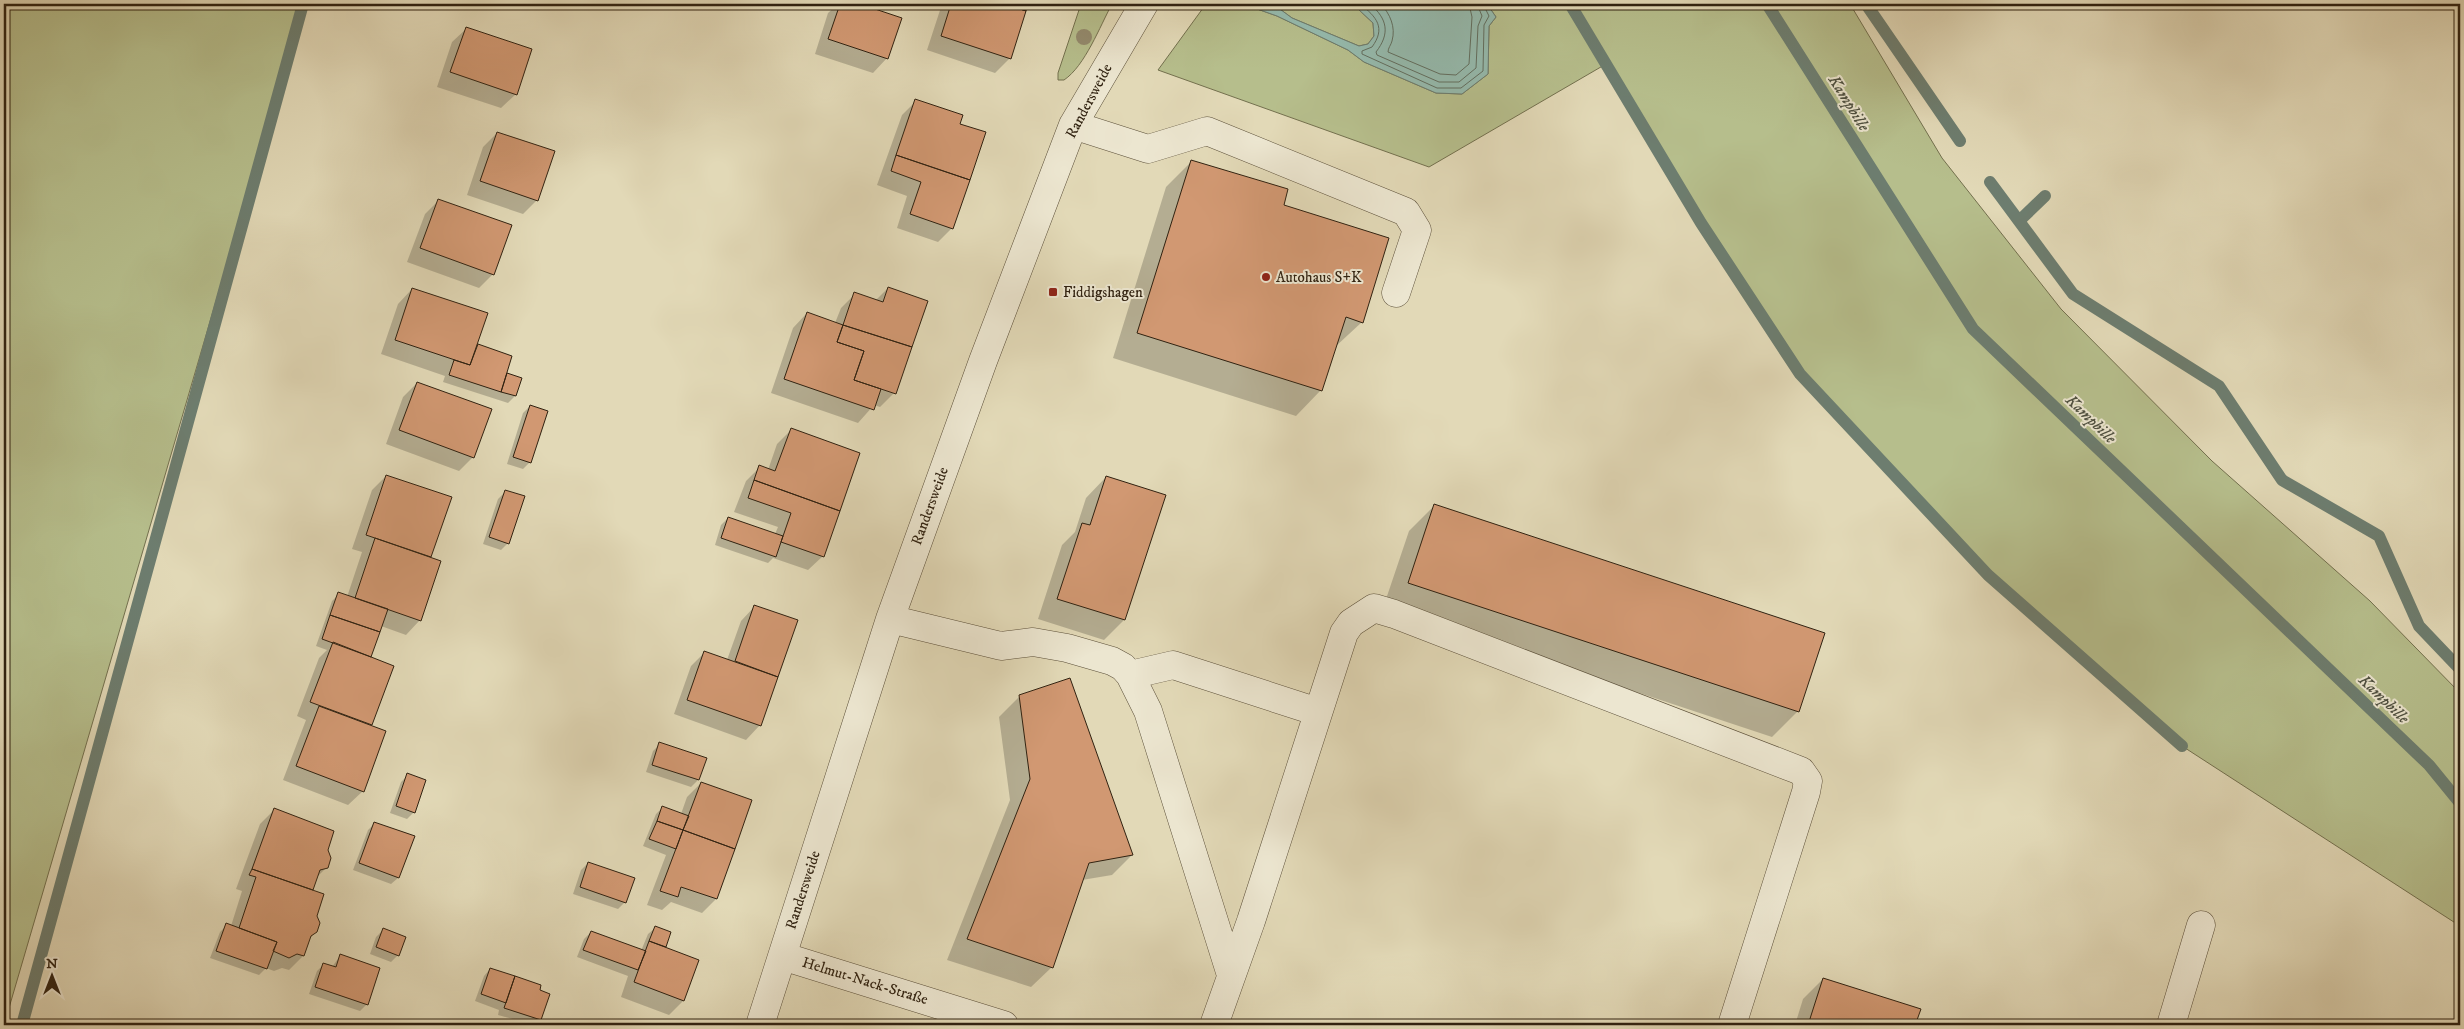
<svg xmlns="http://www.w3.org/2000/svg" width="2464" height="1029" viewBox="0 0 2464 1029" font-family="'IM FELL DW Pica',serif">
<rect width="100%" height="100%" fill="#e2d9b7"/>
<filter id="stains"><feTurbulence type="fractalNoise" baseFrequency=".004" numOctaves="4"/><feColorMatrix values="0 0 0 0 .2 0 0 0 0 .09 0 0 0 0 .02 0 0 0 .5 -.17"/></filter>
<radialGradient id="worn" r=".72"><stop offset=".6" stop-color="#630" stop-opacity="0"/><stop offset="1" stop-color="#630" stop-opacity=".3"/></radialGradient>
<path fill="#b6be8c" stroke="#73704e" d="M4,4H303L4,1025Z
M1081,4H1112C1100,26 1085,66 1064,80H1058V73Z
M1206,4H1243L1277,16L1348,50L1364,62L1436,93L1462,94L1488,74L1489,26L1496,17L1487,4H1850L1942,158L2061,309L2212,461L2370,601L2460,693V926L2182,746L1988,575L1800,374L1701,223L1606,64L1429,167L1158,70Z
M1273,4H1336L1357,8L1373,23L1374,36L1368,44L1359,46L1292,18Z"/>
<path fill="#95baad" stroke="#6d7d6f" d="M1243,4H1273L1292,18L1359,46L1368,44L1374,36L1373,23L1357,8L1336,4H1487L1496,17L1489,26L1488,74L1462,94L1436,93L1364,62L1348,50L1277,16Z"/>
<path fill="#0003" d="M838,4H856L901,19L887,58L873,73L815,54L828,13Z
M942,4H1028L1010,58L995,73L927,50Z
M467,28L516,94L501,108L437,87L452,42Z
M916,101L959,125L952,228L938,242L897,228L907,196L877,185L902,115Z
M497,133L537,200L523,214L467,195L483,147Z
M1192,161L1282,206L1362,322L1335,347L1321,390L1296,416L1113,358L1166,187Z
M439,200L493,274L479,288L407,262L425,214Z
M888,288L894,393L880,407L874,405L858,423L771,393L793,328L807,313L835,323L841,308L855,294L875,301Z
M412,289L476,344L511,356L505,374L520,379L515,396L508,403L443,382L445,376L381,354L398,304Z
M417,383L473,457L459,471L386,444L403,397Z
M530,406V462L523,469L507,464L523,413Z
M791,430L823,556L808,570L773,558L768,563L715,545L721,525L728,518L775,534L778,527L734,512L746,481L760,467L768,470L777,444Z
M386,476L450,498L430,558L420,620L406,635L381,626L369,657L393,666L370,726L363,791L348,805L283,780L306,720L297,716L319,658L327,650L316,646L332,601L339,594L347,597L362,552L352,549L372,490Z
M1106,477L1124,620L1104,640L1038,619L1062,545L1075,532L1086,498Z
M505,492L508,543L501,550L483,544L498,499Z
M1434,506L1798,711L1772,737L1383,608L1409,531Z
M755,606L797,621L760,725L746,740L674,714L691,666L705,652L727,660L741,621Z
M1020,696L1132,855L1112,875L1082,880L1052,967L1031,987L947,960L1010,800L999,717Z
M660,744L698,780L691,787L646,772L653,751Z
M408,775L414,812L407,819L390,813L401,782Z
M701,783L716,899L702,913L671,902L662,910L647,905L666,855L643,846L656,814L663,807L681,814L687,797Z
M274,810L326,850V868L316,878L312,891L316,916V932L309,939L303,956L289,970L282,968L274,971L266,968L259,975L210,958L220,932L227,925L231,926L242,891L236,889L260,824Z
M375,823L398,878L391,884L353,870L368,830Z
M588,863L625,902L618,909L573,894L581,870Z
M655,928L670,932L664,948L698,961L683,1001L669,1015L621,997L628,976L577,957L584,939L591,932L641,951L648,934Z
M383,930L398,955L391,962L370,954L376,937Z
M340,956L367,1004L360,1011L309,994L317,971L324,964L332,967Z
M490,969L540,1019L534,1025L498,1015L499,1010L475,1001L484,976Z
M1823,979L1916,1021L1928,1025H1795L1803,999Z"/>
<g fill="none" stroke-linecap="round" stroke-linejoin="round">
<path stroke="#626e5f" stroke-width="1" d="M1360,4C1377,17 1386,28 1372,47L1362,51V54L1437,88H1461L1483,71L1484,25L1489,16L1483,4
M1370,4C1388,19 1390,34 1376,52L1377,55L1439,82H1459L1476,68L1478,26L1482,16L1477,4
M1381,4C1390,14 1396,27 1392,41C1391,45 1388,48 1388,52L1440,74L1456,75L1469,64L1472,17L1469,4"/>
<path stroke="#6d7d6f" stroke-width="12" d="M1570,4L1701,223L1800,374L1988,575L2182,746
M1767,4L1973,329L2429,765L2460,803
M1866,4L1960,141
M1990,182L2073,294L2219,386L2282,480L2379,536L2419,626L2460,669
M2019,221L2045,196
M22,1025L303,4"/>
</g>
<path fill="#d19872" stroke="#302211" d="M840,4H860L902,18L888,59L828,39Z
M951,4H1005L1026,11L1011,59L941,36Z
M1005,4H1029L1026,11Z
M466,27L532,49L517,95L450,72Z
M915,99L963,115L960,124L986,132L970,180L896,155Z
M497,132L555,151L538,201L480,181Z
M896,155L970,180L953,229L910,214L921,182L891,171Z
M1191,160L1288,189L1284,205L1389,238L1363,323L1346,317L1322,391L1137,333Z
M438,199L512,225L494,275L420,248Z
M888,287L928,301L912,347L843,325L854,292L883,302Z
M412,288L488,313L470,365L395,340Z
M807,312L843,325L837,342L864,351L854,380L881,389L874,410L784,379Z
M843,325L912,347L896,394L854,380L864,351L837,342Z
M478,344L512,356L501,392L449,375L454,360L470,365Z
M507,373L522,378L516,396L501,392Z
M417,382L492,409L474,458L399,430Z
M530,405L548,411L531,463L513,457Z
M791,428L860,453L840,511L754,480L759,465L775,471Z
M386,475L452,497L431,557L366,535Z
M1106,476L1166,495L1125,620L1057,599L1082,523L1090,525Z
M754,480L840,511L824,557L781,542L791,513L748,498Z
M505,490L525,496L509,544L489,537Z
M1434,504L1825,633L1799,712L1408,583Z
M728,517L783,536L776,557L721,538Z
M375,538L441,561L421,621L355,598Z
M338,592L388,609L380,632L330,615Z
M754,605L798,620L778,677L735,661Z
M330,615L380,632L371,657L322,639Z
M333,642L394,666L372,725L310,702Z
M704,651L778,677L761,726L687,700Z
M1070,678L1133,855L1089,863L1053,968L967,939L1030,779L1019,695Z
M319,706L386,731L364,792L296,766Z
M659,742L707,758L699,780L652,765Z
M407,773L426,780L415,813L396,806Z
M701,782L752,800L735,849L683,830Z
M662,806L689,816L683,830L657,821Z
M274,808L334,831L328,850L331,858L328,868L320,870L313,890L252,869Z
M657,821L683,830L676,849L649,839Z
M374,822L415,836L399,878L359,863Z
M683,830L735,849L717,899L681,887L678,897L660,891Z
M588,862L635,878L626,903L580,887Z
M252,869L324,894L317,916L320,923L317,932L311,936L304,956L297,954L289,958L273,951L277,942L239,928L256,877L249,875Z
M226,923L277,942L267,969L216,951Z
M655,926L671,932L666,947L649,941Z
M383,928L406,937L399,956L376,947Z
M591,931L646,951L638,970L583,950Z
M649,941L699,960L684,1001L634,982Z
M340,954L380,968L368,1005L315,987L323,963L336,967Z
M490,968L515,976L506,1003L481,994Z
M515,976L541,985L540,990L550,994L541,1020L504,1008Z
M1823,978L1921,1009L1917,1020L1932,1025H1808Z"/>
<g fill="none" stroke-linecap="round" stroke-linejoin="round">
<defs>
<path id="minor" d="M1073,125L1148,149L1207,131L1406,212L1417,230L1396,293
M890,619L1001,646L1033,642L1067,648L1112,661L1123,667L1130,675L1148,711L1231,975
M1130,675L1173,665L1318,712
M782,956L1004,1025
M760,1025L890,619L983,361L1073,125L1144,4
M1214,1025L1251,921L1344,633L1351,623L1374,608L1394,614L1801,771L1808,781L1806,792L1732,1025
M2171,1025L2201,925"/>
</defs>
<use href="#minor" stroke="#5c503a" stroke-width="29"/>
<use href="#minor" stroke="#ece6d0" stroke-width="28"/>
</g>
<circle fill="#938a6d" cx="1084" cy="37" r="8"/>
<g fill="#8f2418" stroke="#ece6d0" stroke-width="2">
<circle cx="1266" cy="277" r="5"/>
<rect x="1048" y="287" width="10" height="10" rx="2.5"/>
</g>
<g text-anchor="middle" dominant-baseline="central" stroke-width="4" stroke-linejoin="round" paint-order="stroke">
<g font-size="15" fill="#302211" stroke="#ece6d0">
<text transform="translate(1089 101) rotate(-62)">Randersweide</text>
<text transform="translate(930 506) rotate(-70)">Randersweide</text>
<text transform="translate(803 890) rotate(-72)">Randersweide</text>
<text transform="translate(865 981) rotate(17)">Helmut-Nack-Straße</text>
</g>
<g font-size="15" fill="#302211" stroke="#ece6d0" text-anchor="start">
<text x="1276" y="277">Autohaus S+K</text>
<text x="1063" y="292">Fiddigshagen</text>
</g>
<g font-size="16" font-style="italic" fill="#4e5040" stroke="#ece6d0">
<text transform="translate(1849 103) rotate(58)">Kampbille</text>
<text transform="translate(2091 419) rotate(44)">Kampbille</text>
<text transform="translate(2384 699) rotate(44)">Kampbille</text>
</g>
</g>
<rect width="2464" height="1029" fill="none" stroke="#e2d9b7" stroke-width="20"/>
<rect x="5" y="5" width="2454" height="1019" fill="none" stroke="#302211" stroke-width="2.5"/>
<rect x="10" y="10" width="2444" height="1009" fill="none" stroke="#302211"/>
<g transform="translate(52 976)" stroke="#ece6d0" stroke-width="4" paint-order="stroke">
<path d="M0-4L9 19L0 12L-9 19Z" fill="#302211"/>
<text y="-8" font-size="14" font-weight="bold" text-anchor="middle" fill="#302211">N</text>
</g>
<rect width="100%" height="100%" filter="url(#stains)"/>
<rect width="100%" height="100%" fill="url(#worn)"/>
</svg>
